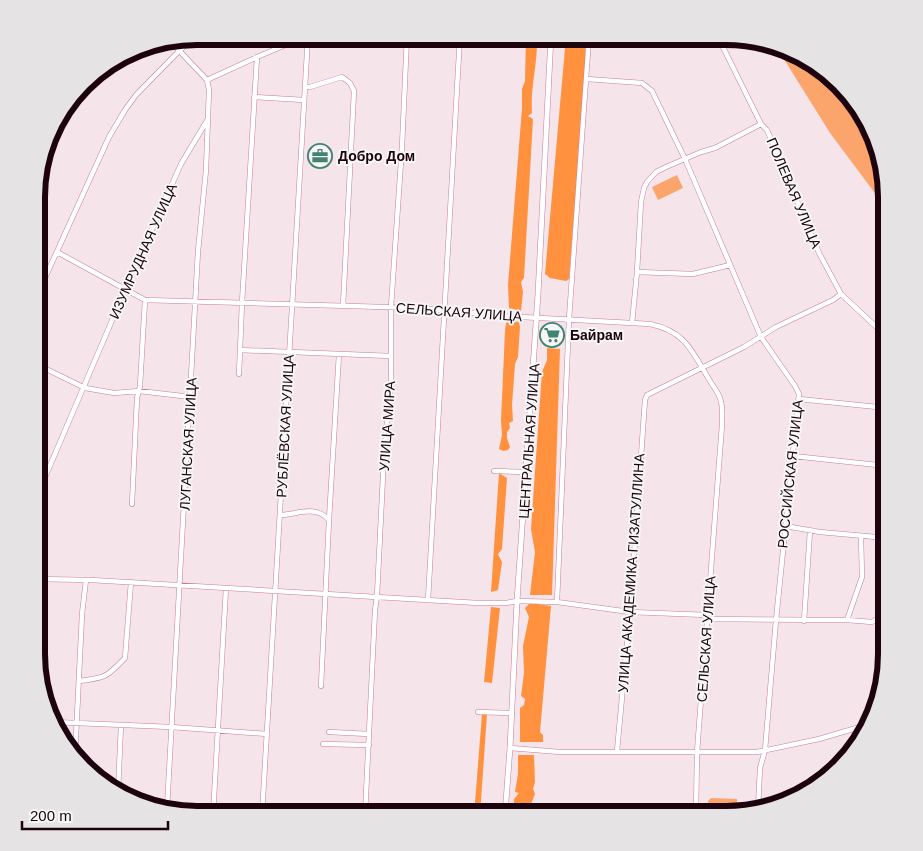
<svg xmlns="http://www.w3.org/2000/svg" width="923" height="851" viewBox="0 0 923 851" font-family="Helvetica,sans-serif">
<rect width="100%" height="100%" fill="#f5e4ea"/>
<path fill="#fba56c" d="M777,48L797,53L847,91L875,136L886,186V208L830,133Z
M677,175L683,188L658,200L652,187Z
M711,798L737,799V812H709L708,801Z"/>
<path fill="#ff913f" d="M526,36H537C538,63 530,88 532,113L528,116L533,119L524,278L521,282L523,292L521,311L509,308L508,285L522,108V89L525,81Z
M566,37H586L584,82L569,279L566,281L550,278L545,274Z
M510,320L519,322L520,327L518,357L515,364L512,405L513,421L509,423L510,428L507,432V438L510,447L508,450L503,451L499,449L502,435L501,420L505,331L506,323Z
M547,348L560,349L552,595H530L535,552L531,529L542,372L547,360Z
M499,473L507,478L502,549L498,554L502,562L498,590L491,592Z
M530,603L551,606L540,732L543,735V742H520V708L524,705L525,699L521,696L524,673L523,646L529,617L525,608Z
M491,607L500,608L492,683L484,682Z
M482,714H487L480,815H474Z
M518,755H534L535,782L533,789L535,794L531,804L534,808V815H513L514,799L519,793L515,792L518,774Z"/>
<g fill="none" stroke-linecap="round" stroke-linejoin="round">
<defs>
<path id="minor" d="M718,37L761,124L767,130L819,253L841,294L886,336
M587,79L642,83L652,91L685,159L761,337L795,386L799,394L776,620L765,750L760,768L758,809
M207,80L257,57L307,36
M305,87H310L342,77L350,83L354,91L343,306
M254,97L304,100
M57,252L145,300L418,308L504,316L650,324C687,332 692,352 710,381C714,388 720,394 721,402C723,409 722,418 722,425L697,752L696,814
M637,272L693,274L730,265
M39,291L109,137L125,110L136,95L179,51L196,36
M632,323L637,272L641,202L644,188L647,182L656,172L666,167L701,152L715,148L761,124
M240,350L391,356
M38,365L85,388L114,393L139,391L191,397
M239,374L242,303L257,57
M799,399L887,408
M793,456L887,466
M494,471L527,472
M37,496L125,290L181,164L208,119
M132,504L137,398L140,386L145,300
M280,515C296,515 315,504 329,520L321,686
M329,520L339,354
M785,526L820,532L887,538
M37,579L91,580L478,603H506L517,601L557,602L630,612L707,615
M428,600L460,36
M557,602L569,319L589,37
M707,619L847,620L872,622L880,617L887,574
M847,620L862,577L861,536
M804,621L810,531
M79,681C105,678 106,678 125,658L131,582
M478,712L512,713
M53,722L171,727L267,734
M329,732L369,734
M323,744L369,745
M510,748L560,752H757L819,739L870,724
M617,751L630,612L645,400L647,395L744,347L776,327L833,300L841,294
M75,757L82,614L86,580
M118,792L121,725
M167,808L198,251L206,170L209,90L207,80L170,41
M213,815L226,588
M262,815L308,36
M365,815L375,610L377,596L384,456L391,380V307L402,147L407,36"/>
<path id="tertiary" d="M505,815L510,748L517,601L538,294L551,36"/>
</defs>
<use href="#minor" stroke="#c87d9c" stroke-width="5.5"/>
<use href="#tertiary" stroke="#c87d9c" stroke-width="6"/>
<use href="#minor" stroke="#fff" stroke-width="4.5"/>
<use href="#tertiary" stroke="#fff" stroke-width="5"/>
</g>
<defs>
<symbol id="office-ring" viewBox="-11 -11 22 22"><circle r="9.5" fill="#f6f6f6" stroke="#428270" stroke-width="1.5"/><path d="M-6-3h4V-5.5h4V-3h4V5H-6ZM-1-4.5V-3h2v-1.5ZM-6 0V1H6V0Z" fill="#428270"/></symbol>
<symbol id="supermarket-ring" viewBox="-11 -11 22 22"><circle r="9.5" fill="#f6f6f6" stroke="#428270" stroke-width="1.5"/><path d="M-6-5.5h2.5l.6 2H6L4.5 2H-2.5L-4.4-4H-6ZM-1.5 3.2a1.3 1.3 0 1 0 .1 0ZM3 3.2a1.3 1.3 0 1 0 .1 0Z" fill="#428270"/></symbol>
</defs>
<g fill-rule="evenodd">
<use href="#office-ring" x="306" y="142" width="28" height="28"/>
<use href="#supermarket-ring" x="538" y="321" width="28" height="28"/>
</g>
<g text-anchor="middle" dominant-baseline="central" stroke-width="4" stroke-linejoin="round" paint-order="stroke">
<g font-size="14" font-weight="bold" fill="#1c030e" stroke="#f6f6f6" text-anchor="start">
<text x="338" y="156">Добро Дом</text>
<text x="570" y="335">Байрам</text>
</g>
<g font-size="14" fill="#1c030e" stroke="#f6f6f6">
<text transform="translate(794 193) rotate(67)">ПОЛЕВАЯ УЛИЦА</text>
<text transform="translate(143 251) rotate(-66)">ИЗУМРУДНАЯ УЛИЦА</text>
<text transform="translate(459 312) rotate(4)">СЕЛЬСКАЯ УЛИЦА</text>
<text transform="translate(285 426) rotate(-87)">РУБЛЁВСКАЯ УЛИЦА</text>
<text transform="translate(387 426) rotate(-86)">УЛИЦА МИРА</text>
<text transform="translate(529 441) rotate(-86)">ЦЕНТРАЛЬНАЯ УЛИЦА</text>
<text transform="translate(188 444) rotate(-87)">ЛУГАНСКАЯ УЛИЦА</text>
<text transform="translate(790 474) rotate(-84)">РОССИЙСКАЯ УЛИЦА</text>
<text transform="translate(631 573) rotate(-86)">УЛИЦА АКАДЕМИКА ГИЗАТУЛЛИНА</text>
<text transform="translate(706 639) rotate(-86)">СЕЛЬСКАЯ УЛИЦА</text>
</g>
</g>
<path d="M0 0H923V851H0ZM197 45H726A152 152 0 0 1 878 197V654A152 152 0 0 1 726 806H197A152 152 0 0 1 45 654V197A152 152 0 0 1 197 45Z" fill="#e5e3e3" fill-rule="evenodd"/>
<path fill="none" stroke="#1c030e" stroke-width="6" d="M197 45H726A152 152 0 0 1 878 197V654A152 152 0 0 1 726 806H197A152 152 0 0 1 45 654V197A152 152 0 0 1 197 45Z"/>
<path d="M22 821v8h146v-8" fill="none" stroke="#1c030e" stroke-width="2.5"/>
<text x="30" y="821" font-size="15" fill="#1c030e" stroke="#f6f6f6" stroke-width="4" paint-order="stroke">200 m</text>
</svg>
